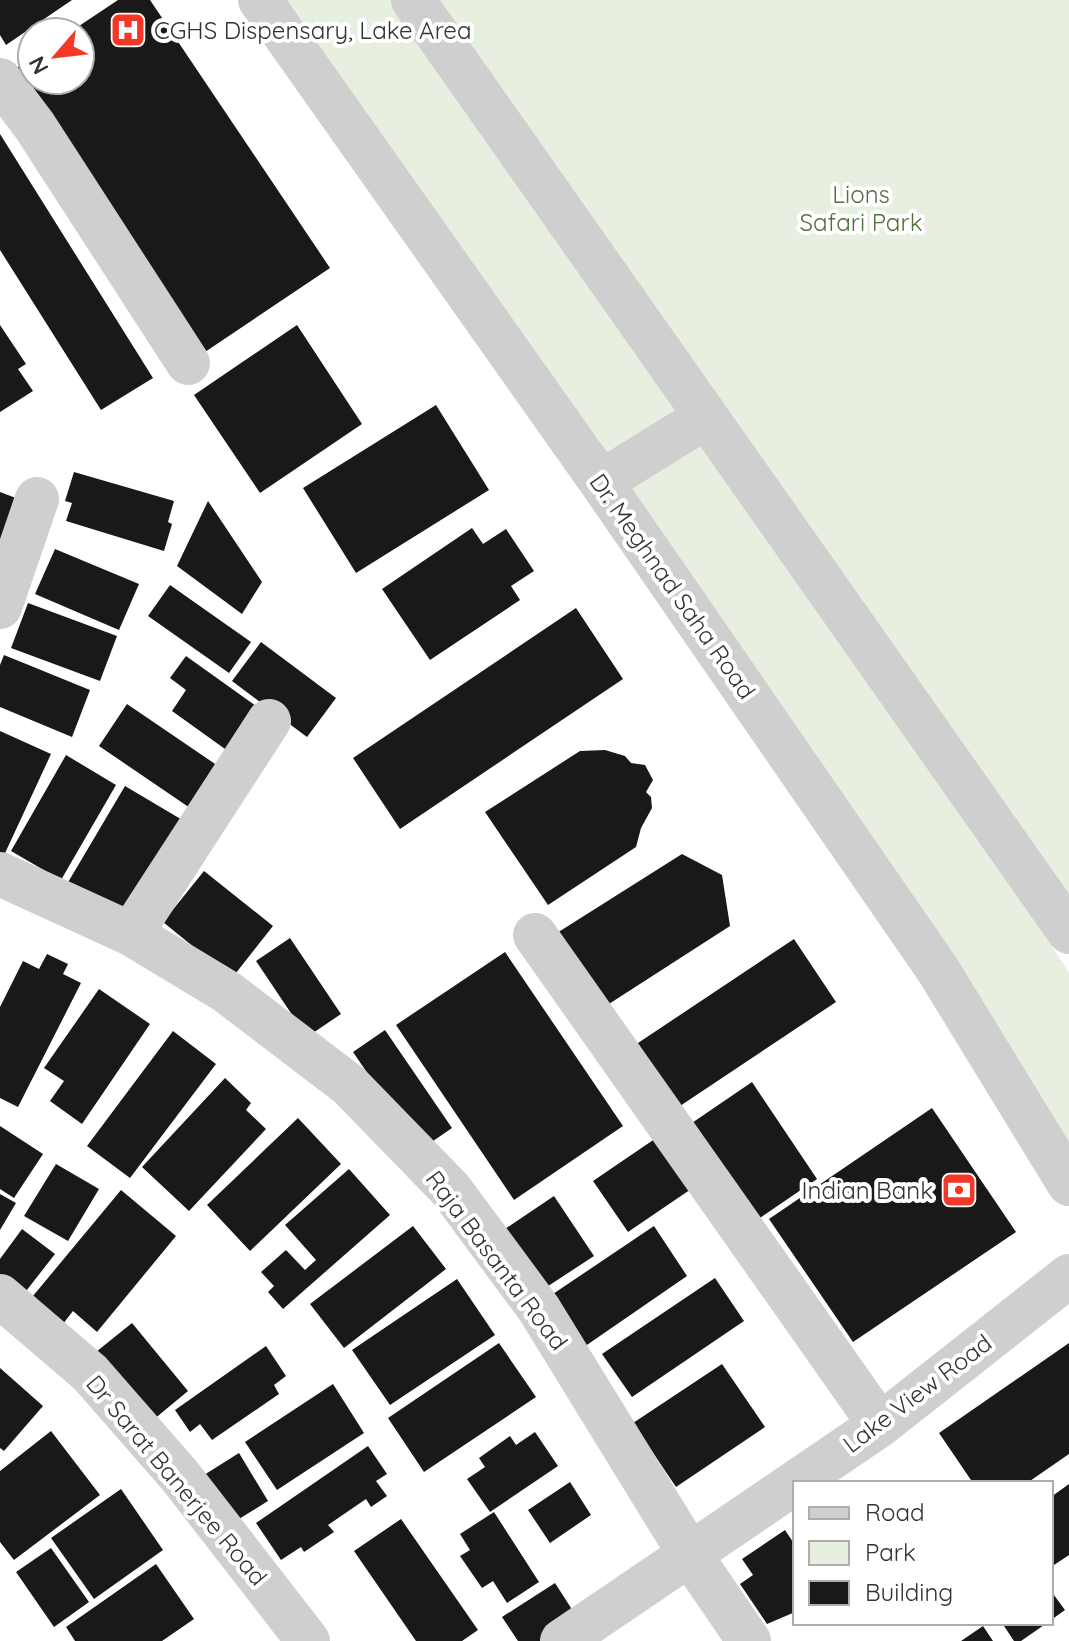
<svg xmlns="http://www.w3.org/2000/svg" width="1069" height="1641" viewBox="0 0 1069 1641" font-family="Quicksand,sans-serif">
<rect width="100%" height="100%" fill="#fff"/>
<path fill="#e6efe0" d="M267,0H398L814,587L1069,972V1158Z
M419,0H1069V927Z"/>
<path fill="#191919" d="M0,0H72L6,45L0,35Z
M118,0H150L330,268L205,352L15,69L32,57V80H80V32H70Z
M0,134L153,378L101,410L0,250Z
M0,325L26,364L18,369L33,391L0,412Z
M297,325L362,424L260,493L194,395Z
M436,405L489,490L356,573L303,488Z
M74,472L174,501L168,522L172,524L164,551L66,521L72,503L65,501Z
M0,492L21,500L0,554Z
M208,501L262,582L242,614L177,566Z
M472,528L483,544L506,529L534,571L511,586L520,600L430,660L382,589Z
M55,549L139,584L119,630L35,594Z
M170,585L251,642L229,673L148,616Z
M28,603L117,636L100,681L11,648Z
M576,608L623,679L400,829L353,758Z
M261,642L336,698L307,737L232,681Z
M4,655L90,690L72,737L0,707V665Z
M186,656L263,711L232,754L172,711L186,690L170,678Z
M127,704L221,768L193,810L99,746Z
M0,731L51,754L0,864Z
M605,750L625,756L631,763L645,765L653,780L646,792L651,797L652,808L641,828L636,847L548,905L485,812L580,751Z
M66,755L116,785L61,880L11,851Z
M125,786L184,821L127,919L67,884Z
M682,854L722,875L730,926L598,1011L549,938Z
M204,871L273,926L232,978L163,922Z
M290,938L341,1014L307,1037L256,961Z
M794,939L836,1002L677,1108L635,1045Z
M505,952L623,1126L514,1200L396,1025Z
M47,954L68,964L63,974L81,983L18,1107L0,1098V1007L23,961L39,969Z
M99,989L150,1024L82,1124L50,1101L64,1081L44,1068Z
M385,1030L452,1128L420,1150L353,1052Z
M173,1031L216,1064L130,1178L87,1146Z
M225,1078L251,1103L246,1110L266,1129L189,1211L142,1167Z
M752,1082L817,1179L751,1224L686,1127Z
M932,1108L1016,1232L853,1342L769,1219Z
M298,1118L341,1164L250,1251L207,1205Z
M0,1126L43,1154L14,1198L0,1189Z
M662,1134L697,1185L628,1232L593,1181Z
M56,1164L99,1189L68,1241L24,1216Z
M349,1169L390,1215L283,1309L268,1292L274,1286L261,1272L286,1250L305,1270L316,1260L285,1225Z
M121,1190L176,1236L97,1332L73,1311L59,1329L28,1302Z
M0,1194L16,1203L0,1230Z
M554,1196L594,1256L536,1294L496,1235Z
M413,1226L446,1269L344,1348L310,1304Z
M654,1226L687,1276L581,1349L547,1298Z
M22,1229L55,1254L23,1295L0,1277V1259Z
M715,1278L744,1321L632,1397L602,1354Z
M457,1279L495,1335L390,1405L352,1350Z
M132,1323L188,1391L153,1420L96,1352Z
M499,1343L536,1397L424,1472L388,1418Z
M1069,1343V1454L1027,1483H973L939,1433Z
M266,1346L286,1376L274,1385L279,1394L212,1440L200,1424L190,1432L175,1410Z
M722,1364L765,1427L676,1487L633,1423Z
M0,1368L43,1406L4,1451L0,1448Z
M333,1384L364,1433L277,1490L245,1442Z
M51,1431L100,1495L14,1560L0,1542V1471Z
M535,1432L558,1466L490,1512L467,1479L485,1467L479,1458L510,1436L516,1445Z
M368,1446L387,1474L376,1481L387,1496L371,1507L366,1499L328,1525L334,1532L304,1552L301,1547L281,1560L256,1523Z
M239,1453L268,1501L234,1522L204,1475Z
M570,1482L591,1515L550,1543L528,1510Z
M1069,1484V1555L1051,1567V1497Z
M121,1489L163,1550L94,1599L51,1538Z
M494,1512L539,1582L507,1603L493,1581L482,1588L460,1556L470,1550L460,1534Z
M401,1519L478,1630L462,1641H416L354,1551Z
M785,1530L795,1545V1612L767,1624L740,1584L753,1575L742,1559Z
M51,1548L89,1602L54,1627L16,1572Z
M156,1564L194,1619L162,1641H75L66,1627Z
M555,1583L582,1625L558,1641H518L502,1617Z
M1051,1591L1065,1610L1051,1620Z
M1002,1623H1047L1021,1641H1014Z
M983,1626L993,1641H961Z"/>
<g fill="none" stroke-linecap="round" stroke-linejoin="round">
<path stroke="#cfcfcf" stroke-width="44" d="M260,0L601,482L938,970L1069,1184
M413,0L1069,932
M0,80L34,125L188,363
M601,482L706,417
M0,607L37,499
M0,874L131,934L227,992L349,1085L451,1190L539,1309L689,1553L749,1641
M131,934L269,721
M535,935L880,1425
M0,1296L90,1373L180,1476L308,1641
M562,1641L880,1425L1069,1276"/>
</g>
<defs>
<symbol id="hospital-square" viewBox="-11 -11 22 22"><rect x="-9" y="-9" width="18" height="18" rx="4" fill="#f53728" stroke="#fff"/><path d="M-5-5h3v3.5h4V-5h3V5h-3V1.5h-4V5h-3Z" fill="#fff"/></symbol>
<symbol id="bank-square" viewBox="-11 -11 22 22"><rect x="-9" y="-9" width="18" height="18" rx="4" fill="#f53728" stroke="#fff"/><path d="M-6-4H6V4H-6ZM0-2.3a2.3 2.3 0 1 0 0 4.6a2.3 2.3 0 1 0 0-4.6Z" fill="#fff"/></symbol>
</defs>
<g fill-rule="evenodd">
<use href="#hospital-square" x="108" y="10" width="40" height="40"/>
<use href="#bank-square" x="939" y="1170" width="40" height="40"/>
</g>
<g text-anchor="middle" dominant-baseline="central" stroke-width="8" stroke-linejoin="round" paint-order="stroke">
<g font-size="24" fill="#323232" stroke="#fff" text-anchor="start">
<text x="154" y="30">CGHS Dispensary, Lake Area</text>
<text x="933" y="1190" text-anchor="end">Indian Bank</text>
</g>
<g font-size="24" fill="#4c733a" stroke="#fff">
<text x="861" y="194">Lions<tspan x="861" dy="28">Safari Park</tspan></text>
</g>
<g font-size="24" fill="#323232" stroke="#fff">
<text transform="translate(673 586) rotate(55)">Dr. Meghnad Saha Road</text>
<text transform="translate(497 1260) rotate(53)">Raja Basanta Road</text>
<text transform="translate(917 1393) rotate(-37)">Lake View Road</text>
<text transform="translate(177 1480) rotate(50)">Dr Sarat Banerjee Road</text>
</g>
</g>
<rect x="793" y="1481" width="260" height="144" fill="#ffffff" stroke="#adadad" stroke-width="2"/>
<rect x="809" y="1507" width="40" height="12" fill="#cfcfcf" stroke="#adadad" stroke-width="2"/>
<text x="865" y="1521" font-size="24" fill="#323232">Road</text>
<rect x="809" y="1541" width="40" height="24" fill="#e6efe0" stroke="#adadad" stroke-width="2"/>
<text x="865" y="1561" font-size="24" fill="#323232">Park</text>
<rect x="809" y="1581" width="40" height="24" fill="#191919" stroke="#adadad" stroke-width="2"/>
<text x="865" y="1601" font-size="24" fill="#323232">Building</text>
<g transform="translate(56 56) rotate(242)"><circle r="38" fill="#ffffff" stroke="#adadad" stroke-width="2"/>
<path d="M0-6L14 30L0 20L-14 30Z" fill="#f53728"/>
<text y="-12" font-size="22" font-weight="bold" text-anchor="middle" fill="#323232">N</text>
</g>
</svg>
